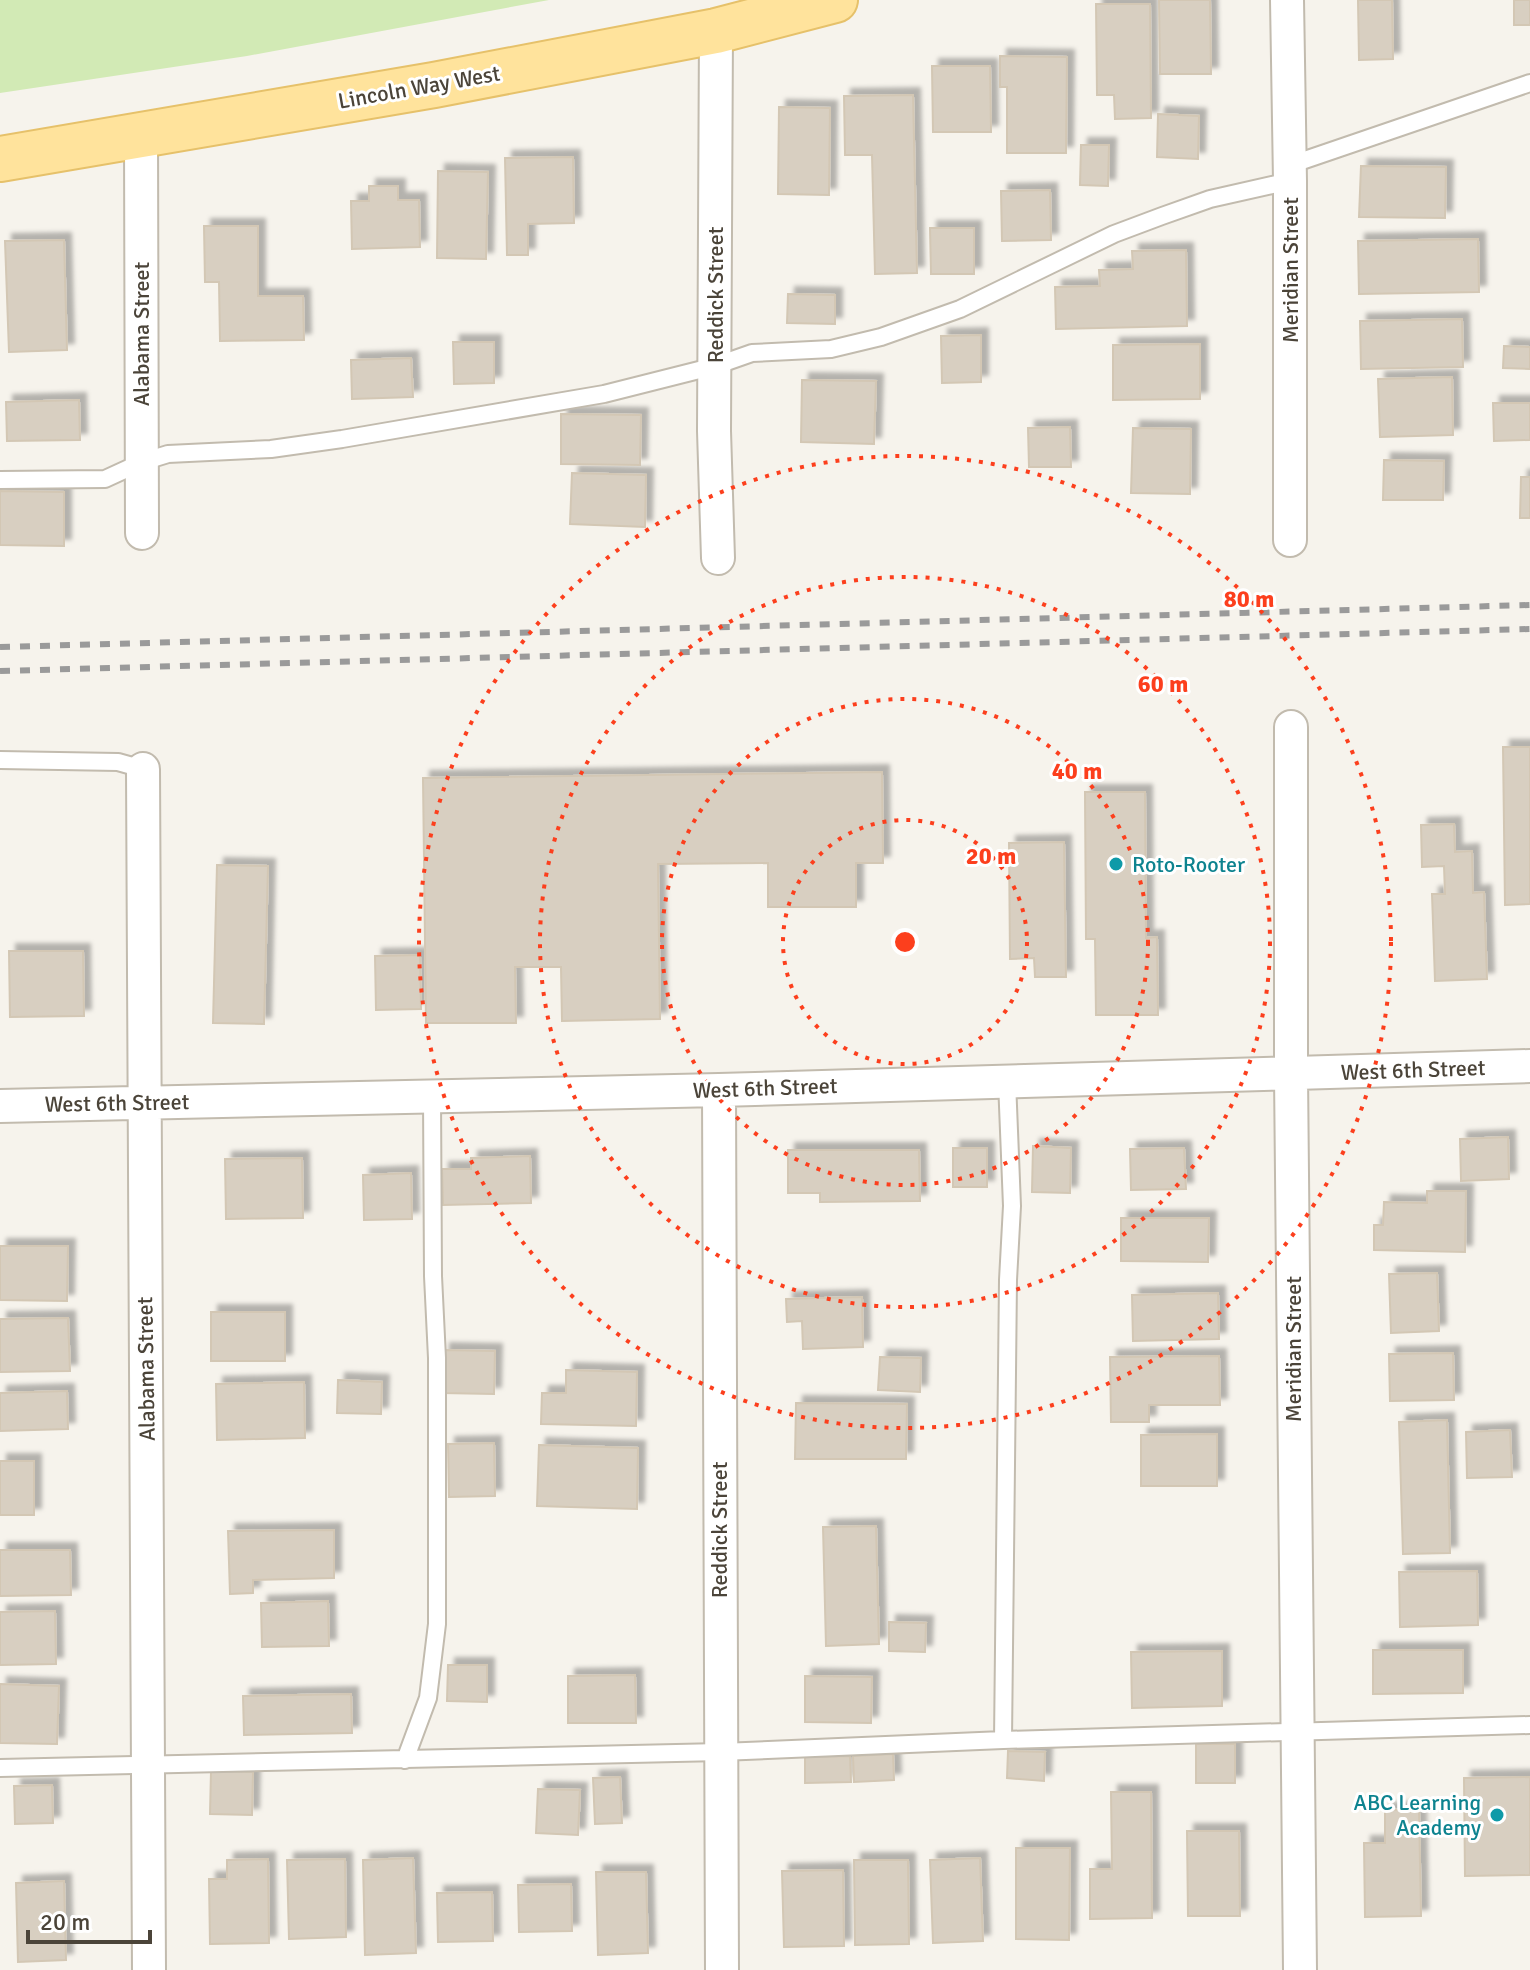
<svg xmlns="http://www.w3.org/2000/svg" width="1530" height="1970" viewBox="0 0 1530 1970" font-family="Signika,sans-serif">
<defs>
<filter id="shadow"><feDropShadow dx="7" dy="-7" stdDeviation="2" flood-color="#0004"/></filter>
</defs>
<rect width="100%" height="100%" fill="#f6f3ec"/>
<path fill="#d2eab5" d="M0,0H549L247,56L0,93Z"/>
<path fill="#d8cfc1" stroke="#d3c7b4" stroke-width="2" filter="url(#shadow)" d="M1159,0H1210L1211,74H1160Z
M1358,0H1392L1393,59L1359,60Z
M1514,0H1530V25H1514Z
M1096,4H1150L1151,118L1115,119L1114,95H1097Z
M1000,56L1067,57L1066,153H1007V87H1000Z
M932,66H990L991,132H933Z
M913,95L917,273L875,274L872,155H845L844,96Z
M779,107L830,108L829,195L778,194Z
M1158,114L1199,116L1198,159L1157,157Z
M1081,145H1109L1108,186L1080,185Z
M573,157L574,223L528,224V255H507L505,158Z
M1361,166L1446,167L1445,218L1359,217Z
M438,171L488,172L486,259L437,258Z
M369,186H398V200H419L420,247L352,249L351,201H369Z
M1050,190L1051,240L1002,241L1001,191Z
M204,226H258V296H303L304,340L220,341L219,282H205Z
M930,228H974V274H931Z
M1478,239L1479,292L1359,294L1358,241Z
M64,240L67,350L9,352L5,241Z
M1186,250L1187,326L1056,329L1055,287L1100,286L1099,270L1133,269L1132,251Z
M788,294L835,295V324L787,323Z
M1462,319L1463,367L1361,369L1360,321Z
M981,335V382L942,383L941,336Z
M453,342H494V383L454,384Z
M1200,344V399L1113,400V345Z
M1504,346L1530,347V369L1503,368Z
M411,358L413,397L352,399L351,360Z
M1452,377L1453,435L1380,437L1378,379Z
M802,380L876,381L874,444L801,442Z
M79,400L80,440L7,441L6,402Z
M1493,403H1530V440L1494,441Z
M561,414L641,415L640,465L561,464Z
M1070,427L1071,467H1029L1028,428Z
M1133,428L1191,429L1190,494L1131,493Z
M1384,460L1444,461L1443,500H1383Z
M572,473L646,475L645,527L570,524Z
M1521,477H1530V518H1520Z
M0,491L64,492V546L0,545Z
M1503,747H1530V904L1505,905Z
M882,772L883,863H856V907H768V863L658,864L660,1019L562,1021L561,967H515L516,1023H426L423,778Z
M1085,792H1145L1146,938L1157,937L1158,1015H1096L1095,939H1086Z
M1454,824L1455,852L1472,851L1473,893L1484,892L1487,979L1435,981L1432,894H1445L1444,866L1422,867L1421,825Z
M1064,842L1066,977H1035L1034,958L1010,959L1009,843Z
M217,865L268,866L264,1024L213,1023Z
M9,951H83L84,1016L10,1017Z
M420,955L421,1009L376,1010L375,956Z
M1508,1137L1509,1179L1461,1181L1460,1139Z
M1033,1146L1071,1148L1070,1193L1032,1192Z
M953,1148H987V1187H953Z
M1184,1148L1186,1189L1131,1190L1130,1149Z
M788,1150H919L920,1201L820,1202V1193H788Z
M530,1156L531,1203L443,1205L442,1169H471V1158Z
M302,1158L303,1218L226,1219L225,1159Z
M411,1173L412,1219L364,1220L363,1175Z
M1427,1191H1466L1465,1252L1374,1250V1225H1383L1384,1202L1427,1203Z
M1121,1218H1209L1208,1262L1121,1261Z
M0,1246H68L67,1301L0,1300Z
M1437,1273L1439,1331L1391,1333L1389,1274Z
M1218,1293L1219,1339L1133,1341L1132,1295Z
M862,1297L863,1347L803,1349L802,1321L787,1322L786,1299Z
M211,1312H285V1361H211Z
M68,1318L70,1371L0,1372V1319Z
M443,1350L495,1351L494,1394L442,1393Z
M1453,1353L1454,1400L1390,1401L1389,1354Z
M1219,1356L1220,1405H1149V1422H1111L1110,1357Z
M880,1357L921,1358L920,1392L878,1390Z
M566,1370L637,1372L636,1426L541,1424L542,1393H566Z
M338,1380L382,1382L381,1414L337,1413Z
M304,1382L305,1438L217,1440L216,1384Z
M67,1391L68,1429L0,1431V1393Z
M796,1403L907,1404L906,1459H795Z
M1447,1420L1450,1553L1403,1554L1399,1422Z
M1510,1430L1512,1477L1467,1478L1466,1432Z
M1217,1434V1486H1141V1435Z
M494,1443L495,1496L449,1497L448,1444Z
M539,1445L638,1448L637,1509L537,1506Z
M0,1461H34V1515H0Z
M876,1526L879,1644L826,1646L823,1527Z
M334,1530V1578L253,1580V1593L230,1594L228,1531Z
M0,1550H70L71,1595L0,1596Z
M1477,1571L1478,1625L1400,1627L1399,1572Z
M328,1601L329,1646L262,1647L261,1603Z
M55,1611L56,1664L0,1665V1612Z
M889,1622L926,1623L925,1652L889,1651Z
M1373,1650H1463V1693L1373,1694Z
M1222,1651V1706L1132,1708L1131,1652Z
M448,1665H487V1702L447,1701Z
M635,1675L636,1723H568V1676Z
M805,1676L872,1677L871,1723L805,1722Z
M0,1684L59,1686L57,1744L0,1743Z
M351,1694L352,1733L244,1735L243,1696Z
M1196,1744H1235V1783H1196Z
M1008,1751L1045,1752L1044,1781L1007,1778Z
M893,1754L894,1780L854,1782L853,1756Z
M850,1756L851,1782L805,1783V1757Z
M211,1771L253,1772L252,1815L210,1814Z
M620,1777L622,1823L595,1824L593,1778Z
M1530,1777V1875L1465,1876L1464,1778Z
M52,1785L53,1823L15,1824L14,1786Z
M538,1789L580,1790L578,1835L536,1833Z
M1111,1792H1151L1152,1918L1090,1919V1869H1112Z
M1419,1809L1421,1916L1365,1917L1364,1843H1385V1810Z
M1187,1831H1239L1240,1916H1188Z
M1016,1848H1070L1069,1940L1016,1939Z
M413,1858L416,1953L365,1955L363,1860Z
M980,1858L983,1941L933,1943L930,1860Z
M268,1859L269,1943L210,1944L209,1879H227V1860Z
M345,1859L346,1937L289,1939L287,1860Z
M854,1860H908L909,1944L855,1945Z
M843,1870L844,1946L784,1947L782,1871Z
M596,1872H646L648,1953L598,1955Z
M64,1881L66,1960L18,1962L16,1883Z
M571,1884L572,1931L519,1932L518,1885Z
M492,1892L493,1941L438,1942L437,1893Z"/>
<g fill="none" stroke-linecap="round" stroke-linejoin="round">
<defs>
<path id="service" d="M1290,165L1530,83
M0,480L105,479L142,462L168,454L271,449L342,439L604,394L715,366L752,353L831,349L881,337L960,309L1114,234L1162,216L1210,199L1290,181
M0,760L118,762L143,769
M1003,1740L1008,1280L1012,1206L1007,1081
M405,1760L428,1698L437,1624V1358L433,1276L432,1096
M0,1768L721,1752L1003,1740L1530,1725"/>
<path id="minor" d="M1287,0L1290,181V540
M716,31L714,431L718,558
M141,134L142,533
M1291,727V1075L1300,1970
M143,769L149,1970
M719,1090L722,1970
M0,1106L719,1090L1530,1066"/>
<path id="primary" d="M0,159L434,85L716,31L835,0"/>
</defs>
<use href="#service" stroke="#c2bbae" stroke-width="20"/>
<use href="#minor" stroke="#c2bbae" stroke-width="36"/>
<use href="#primary" stroke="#e6c16a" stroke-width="48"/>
<use href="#service" stroke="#fff" stroke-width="16"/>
<use href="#minor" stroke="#fff" stroke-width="32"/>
<use href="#primary" stroke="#ffe39c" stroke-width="44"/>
<path stroke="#9a9a9a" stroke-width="6" stroke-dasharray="10 10" stroke-linecap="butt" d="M0,647L1530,605
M0,671L1530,629"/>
</g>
<g fill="none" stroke="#fc3f1d" stroke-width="4" stroke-dasharray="4 8">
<circle cx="905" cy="942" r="122"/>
<circle cx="905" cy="942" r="243"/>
<circle cx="905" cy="942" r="365"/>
<circle cx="905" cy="942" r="486"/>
</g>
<g fill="#0f9aa8" stroke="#fff" stroke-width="3">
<circle cx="1116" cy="864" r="8"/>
<circle cx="1497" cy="1815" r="8"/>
</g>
<g text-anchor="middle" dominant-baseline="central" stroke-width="6" stroke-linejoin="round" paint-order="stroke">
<g font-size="22" fill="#4b4439" stroke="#fff">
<text transform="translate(419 87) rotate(-10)">Lincoln Way West</text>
<text transform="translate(1290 270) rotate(-90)">Meridian Street</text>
<text transform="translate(715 295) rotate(-90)">Reddick Street</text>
<text transform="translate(141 334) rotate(-90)">Alabama Street</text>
<text transform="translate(1413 1070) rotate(-2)">West 6th Street</text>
<text transform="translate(765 1088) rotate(-2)">West 6th Street</text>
<text transform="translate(117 1103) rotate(-1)">West 6th Street</text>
<text transform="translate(1293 1349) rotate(-90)">Meridian Street</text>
<text transform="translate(146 1369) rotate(-91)">Alabama Street</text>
<text transform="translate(719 1530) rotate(-90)">Reddick Street</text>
</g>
<g font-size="22" fill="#0d838f" stroke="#fff" text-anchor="start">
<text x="1132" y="864">Roto-Rooter</text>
<text x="1481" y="1802" text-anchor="end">ABC Learning<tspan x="1481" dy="25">Academy</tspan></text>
</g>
</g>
<circle cx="905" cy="942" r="12" fill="#fc3f1d" stroke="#fff" stroke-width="4"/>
<g font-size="24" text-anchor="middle" font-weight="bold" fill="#fc3f1d" stroke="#fff" stroke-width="6" stroke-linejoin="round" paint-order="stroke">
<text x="1249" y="607">80 m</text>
<text x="1163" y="692">60 m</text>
<text x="1077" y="779">40 m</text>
<text x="991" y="864">20 m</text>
</g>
<path d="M28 1930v12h122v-12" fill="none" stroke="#4b4439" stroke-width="4"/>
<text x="40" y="1930" font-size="24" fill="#4b4439" stroke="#ffffff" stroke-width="6" paint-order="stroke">20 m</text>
</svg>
